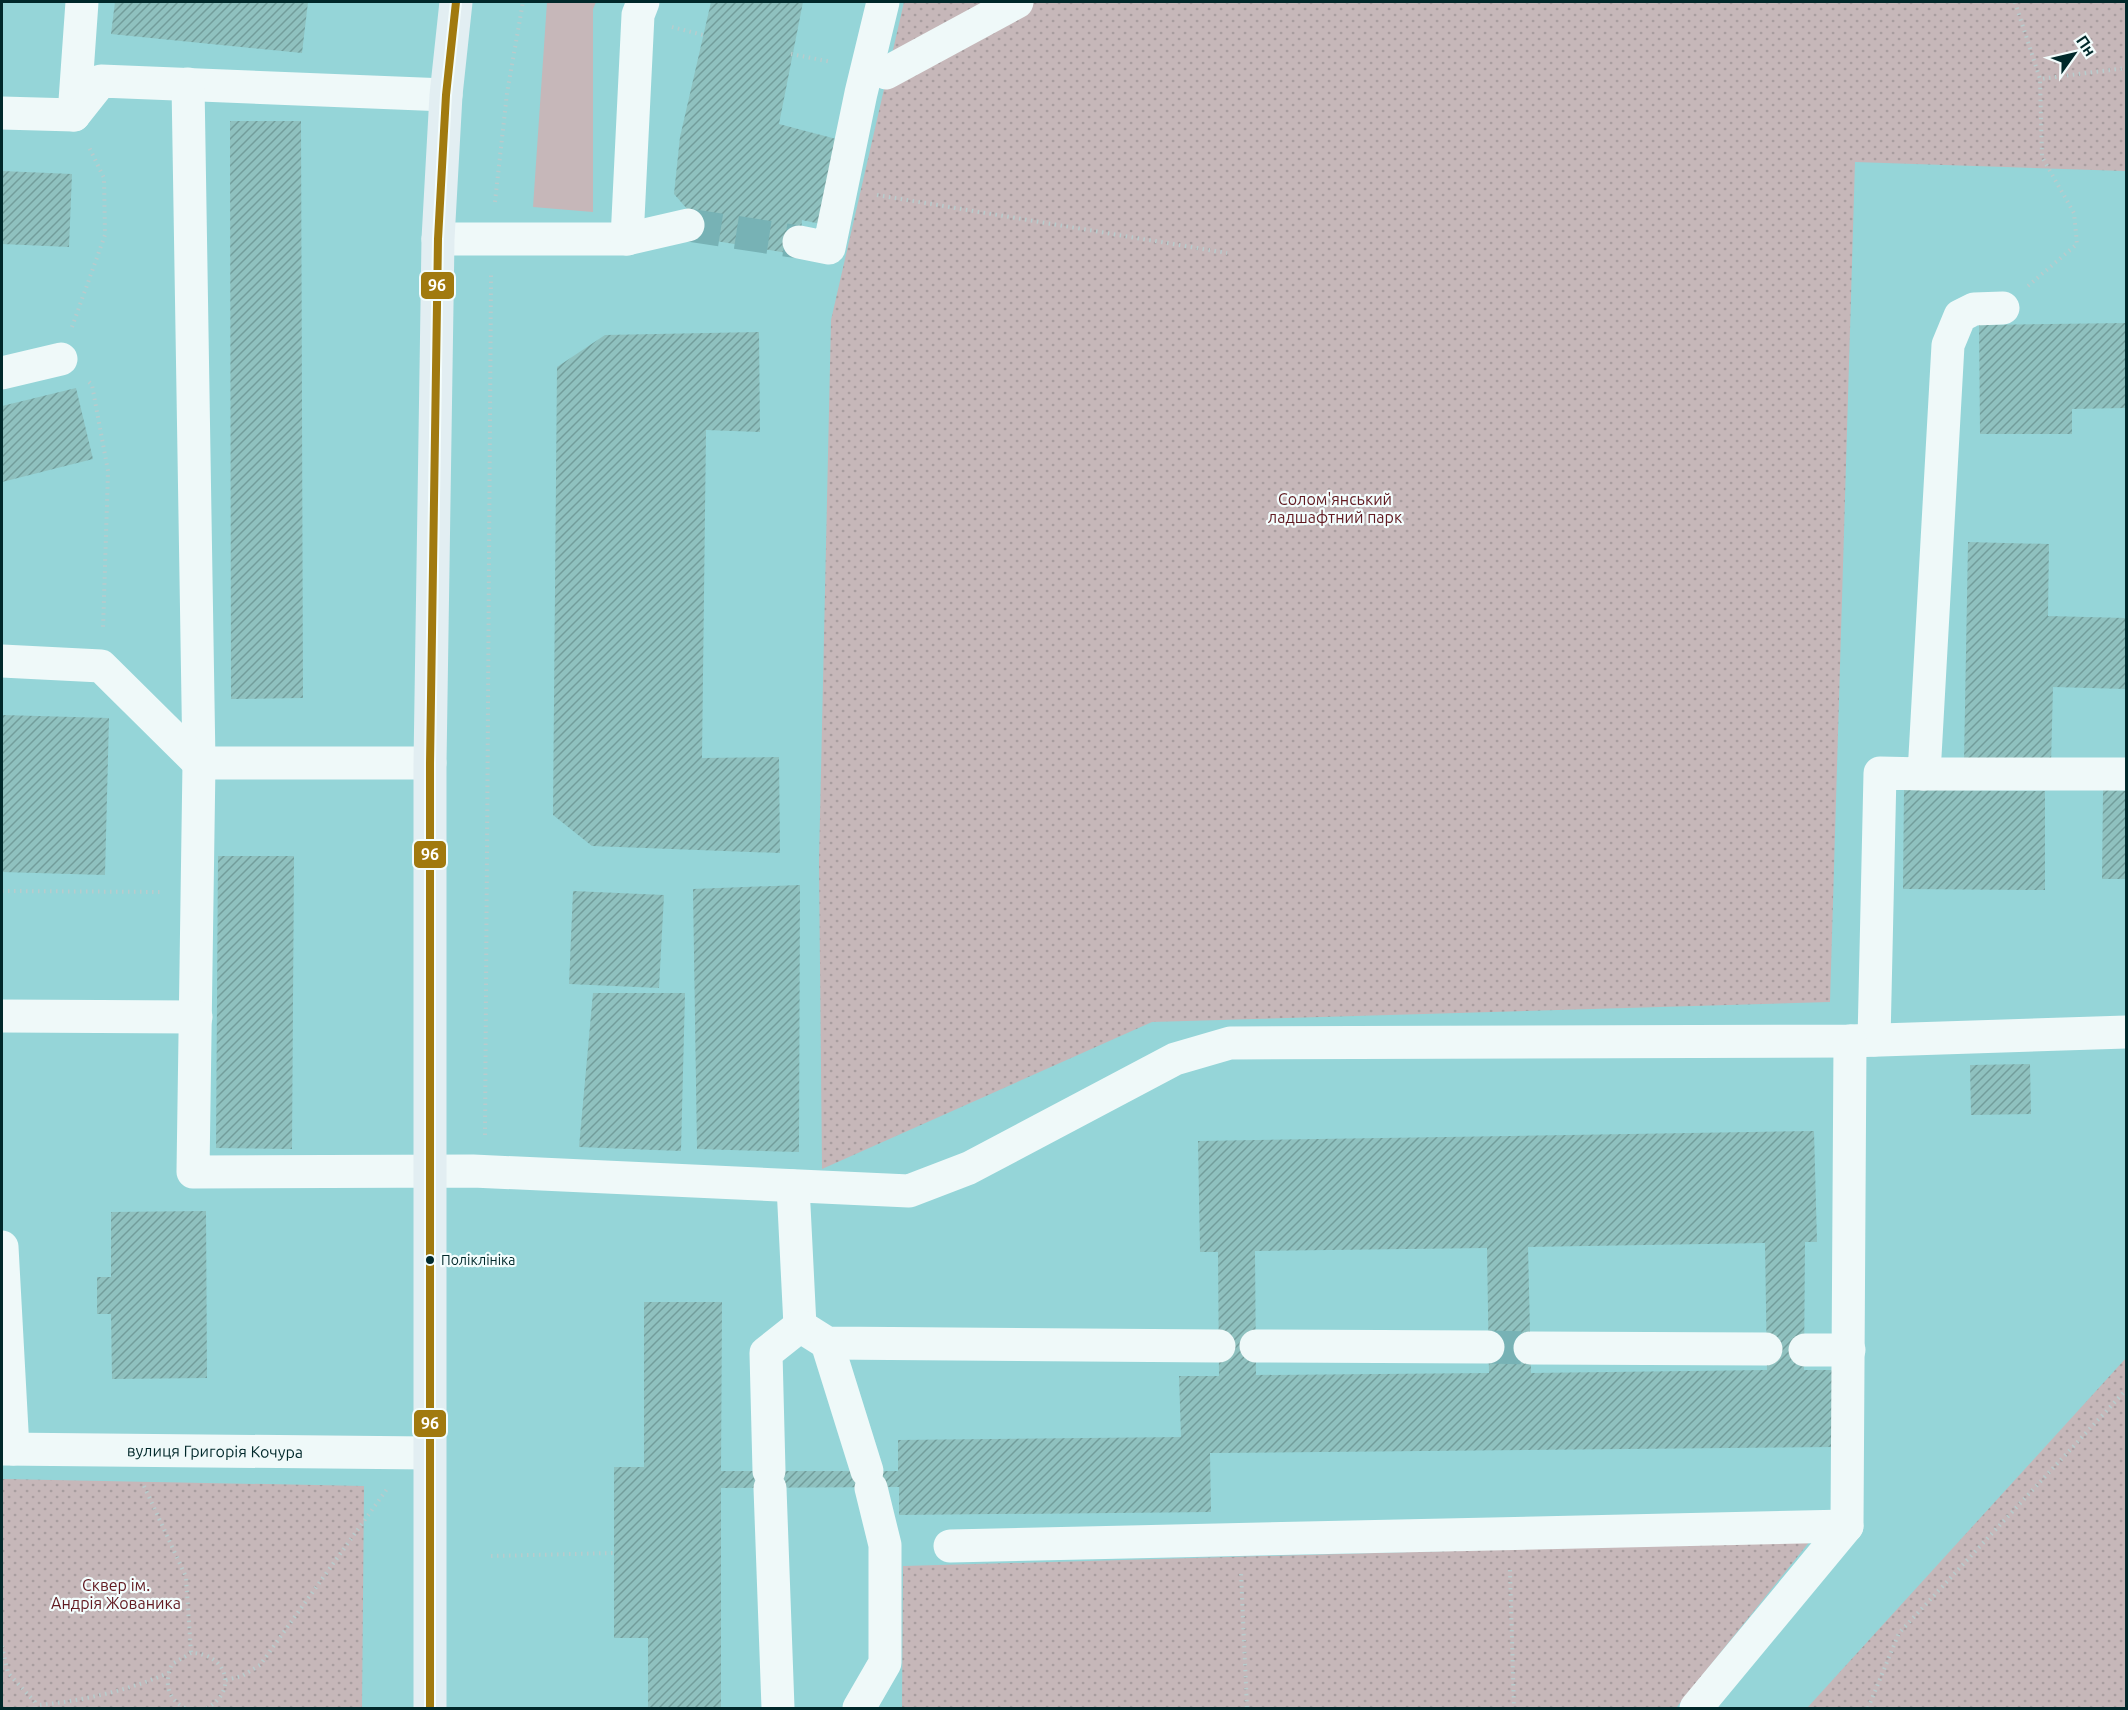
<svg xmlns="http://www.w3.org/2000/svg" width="2128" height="1710" viewBox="0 0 2128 1710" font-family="Ubuntu,sans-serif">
<defs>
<pattern id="park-dots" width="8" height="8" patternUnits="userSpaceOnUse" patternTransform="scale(1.5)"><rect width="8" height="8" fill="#c6b7b9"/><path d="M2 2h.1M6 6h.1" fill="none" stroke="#a89d9f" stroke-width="1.8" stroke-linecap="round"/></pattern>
<pattern id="building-hatch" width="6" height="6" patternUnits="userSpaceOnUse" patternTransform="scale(1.5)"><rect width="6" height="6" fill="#8fc1bf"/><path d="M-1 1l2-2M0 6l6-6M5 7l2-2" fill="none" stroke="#729d9b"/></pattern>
</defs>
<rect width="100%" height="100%" fill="#95d5d8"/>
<path fill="#c6b7b9" d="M547,2H596L593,9V212L533,207Z"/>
<path fill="url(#park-dots)" d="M904,2H2126V171L1855,162L1830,1002L1152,1022L822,1169L819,862L831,320Z
M2126,1358V1708H1807Z
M2,1479L364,1486L362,1708H2Z
M1810,1541L1676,1708H902L903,1566Z"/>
<path fill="url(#building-hatch)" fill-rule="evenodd" d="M115,2H308L302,53L111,34Z
M711,2H803L779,124L840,140L825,225L802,220L799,255L686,236L688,210L674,194L680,137Z
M230,121H301L303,698L231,699Z
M2,171L72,174L69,247L2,244Z
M2126,323V408L2072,409V434H1980L1979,325Z
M759,332L760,432L706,430L702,758L779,757L780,853L592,846L553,815L557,367L605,335Z
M76,388L93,459L2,482V406Z
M1968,542L2049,544L2048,616L2126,618V689L2053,687L2051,764L1964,762Z
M2,715L109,718L105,875L2,872Z
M1904,790L2045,791V890L1903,889Z
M2103,790L2126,791V879H2102Z
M218,856H294L292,1149L216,1148Z
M800,885L799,1152L697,1149L693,889Z
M573,891L664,895L659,988L569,984Z
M593,993H685L681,1151L579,1147Z
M2030,1064L2031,1114L1971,1115L1970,1065Z
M1814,1131L1817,1242H1805L1804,1370H1835L1836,1447L1210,1453L1211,1512L899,1515V1487L721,1488V1708H648V1638H614V1467H644V1302H722L721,1471H898V1440L1181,1437L1179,1376H1219L1218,1252H1200L1198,1141ZM1765,1243L1767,1370L1531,1373L1528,1247ZM1487,1248L1489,1373L1256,1375L1255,1251Z
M206,1211L207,1378L112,1379L111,1314H97V1277H111V1212Z"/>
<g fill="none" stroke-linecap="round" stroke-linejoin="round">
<path stroke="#77b2b5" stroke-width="33" stroke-dasharray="33 16" stroke-linecap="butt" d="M688,225L799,242
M1488,1347L1530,1348"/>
<path stroke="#b8cccd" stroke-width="4" stroke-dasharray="1.5 4.5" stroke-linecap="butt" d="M2015,2L2040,79L2126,68
M672,27L703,35
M791,54L832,62
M877,195L1227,253
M495,202L507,93L523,2
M2028,286L2077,244L2074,213L2042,157L2040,79
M72,327L105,235L104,178L88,145
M89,382L92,385L108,471L103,630
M2,891L163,892
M485,1135L491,275
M144,1486L186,1577L191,1653
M491,1556L614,1553
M1510,1570L1514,1708
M1241,1574L1247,1708
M2,1646L8,1673L35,1702V1708
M226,1680L242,1676L260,1665L387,1489
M40,1705C85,1700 127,1691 168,1673
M185,1708C167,1699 164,1682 172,1664L191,1653C226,1653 239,1690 207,1708
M1868,1708L1899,1633L2126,1390"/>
<g stroke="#eff9f9" stroke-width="33">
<path d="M82,2L74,115L101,81L446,95"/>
<path d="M886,73L1017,2"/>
<path d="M188,84L199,763L193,1172L473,1171L909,1191L969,1168L1175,1059L1230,1043L1850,1041L2126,1032"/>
<path d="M2,113L74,115"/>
<path d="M438,239H627L638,15L643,2"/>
<path d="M627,239L688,225"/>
<path d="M799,242L829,248L861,93L883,2"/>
<path d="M2,373L61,359"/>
<path d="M2,661L101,666L199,763H430"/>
<path d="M1924,774H2126"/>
<path d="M2,1016L196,1017"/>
<path d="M1874,1040L1880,773L1924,774L1948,345L1960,316L1974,309L2003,308"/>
<path d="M793,1186L800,1326"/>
<path d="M2,1247L13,1449"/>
<path d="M800,1326L827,1343L1219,1346"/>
<path d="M827,1343L867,1471"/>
<path d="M1256,1346L1488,1347"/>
<path d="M1530,1348L1766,1349"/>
<path d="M1805,1350H1849"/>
<path id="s1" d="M2,1449L428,1453"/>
<path d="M769,1471L766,1353L800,1326"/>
<path d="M770,1488L778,1708"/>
<path d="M950,1546L1847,1526"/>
<path d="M859,1708L885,1663V1545L871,1488"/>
<path d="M1696,1708L1847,1526L1850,1041"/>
</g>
<path stroke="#e2eef2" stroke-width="33" d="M430,1708V763L438,239L446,95L456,2"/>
<defs>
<path id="bus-1" d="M430,1708V763L438,239L446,95L456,2"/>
</defs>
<use href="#bus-1" stroke="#f3fdfd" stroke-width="12"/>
<use href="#bus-1" stroke="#a17a0f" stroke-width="8"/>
</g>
<circle fill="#00282a" stroke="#f3fdfd" stroke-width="2" cx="430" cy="1260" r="5"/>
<g text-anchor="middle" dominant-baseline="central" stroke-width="4.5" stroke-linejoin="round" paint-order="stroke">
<g font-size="14" fill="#00282a" stroke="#f3fdfd" text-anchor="start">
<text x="441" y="1260">Поліклініка</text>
</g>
<g font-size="16" fill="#611920" stroke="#f3fdfd">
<text x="1335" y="499">Солом'янський<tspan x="1335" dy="18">ладшафтний парк</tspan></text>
<text x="116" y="1585">Сквер ім.<tspan x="116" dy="18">Андрія Жованика</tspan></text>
</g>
<g font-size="16" fill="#00282a" stroke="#f3fdfd">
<text stroke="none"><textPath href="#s1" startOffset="213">вулиця Григорія Кочура</textPath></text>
</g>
</g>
<g stroke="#f3fdfd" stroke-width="2">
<rect x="420" y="271" width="35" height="29" rx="6" fill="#a17a0f"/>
<rect x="413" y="840" width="34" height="29" rx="6" fill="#a17a0f"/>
<rect x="413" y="1409" width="34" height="29" rx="6" fill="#a17a0f"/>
</g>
<g font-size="16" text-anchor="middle" font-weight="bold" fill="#fff">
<text x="437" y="291">96</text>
<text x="430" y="860">96</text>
<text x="430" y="1429">96</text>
</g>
<rect width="2128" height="1710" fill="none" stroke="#00282a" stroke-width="6"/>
<g transform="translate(2074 54) rotate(56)" stroke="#f3fdfd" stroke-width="4.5" paint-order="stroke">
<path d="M0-4.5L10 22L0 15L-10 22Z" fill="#00282a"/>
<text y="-9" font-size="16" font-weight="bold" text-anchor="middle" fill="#00282a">Пн</text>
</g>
</svg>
